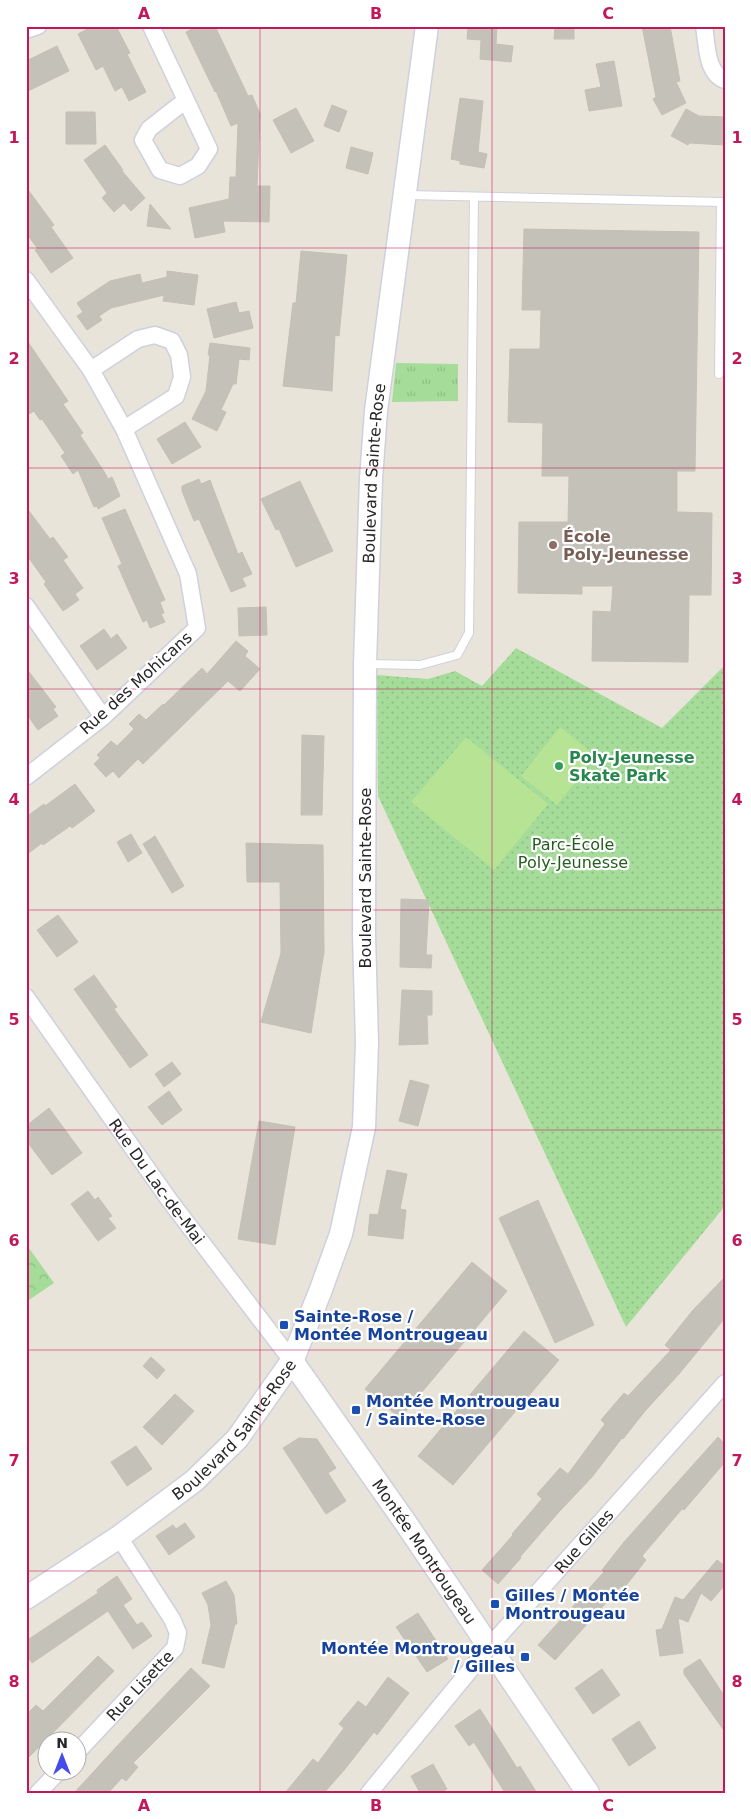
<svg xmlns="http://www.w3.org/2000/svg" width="751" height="1819" viewBox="0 0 751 1819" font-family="'DejaVu Sans',sans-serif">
<defs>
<pattern id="grass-tufts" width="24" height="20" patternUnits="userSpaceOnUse" patternTransform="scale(1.25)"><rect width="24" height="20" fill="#a6dc99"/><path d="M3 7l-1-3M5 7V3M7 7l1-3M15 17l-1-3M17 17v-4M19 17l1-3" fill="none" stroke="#8fbd84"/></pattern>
<pattern id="forest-crowns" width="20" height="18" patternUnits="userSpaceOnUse" patternTransform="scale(1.25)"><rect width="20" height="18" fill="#a6dc99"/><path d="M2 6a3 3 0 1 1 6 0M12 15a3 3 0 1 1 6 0" fill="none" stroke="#8fbd84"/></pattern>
<pattern id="park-dots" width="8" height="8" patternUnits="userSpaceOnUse" patternTransform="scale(1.25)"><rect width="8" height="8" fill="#a6dc99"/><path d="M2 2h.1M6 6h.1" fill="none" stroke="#8fbd84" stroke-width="1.8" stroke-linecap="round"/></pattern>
</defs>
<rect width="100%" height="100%" fill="#e9e4d9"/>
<path fill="url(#grass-tufts)" d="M396,363L458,364V401L392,402Z"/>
<path fill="url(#forest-crowns)" d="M26,1244L54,1283L26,1302Z"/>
<path fill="url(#park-dots)" d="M516,648L662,728L725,665V1206L626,1327L378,796L377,675L428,679L455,671L482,686Z"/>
<path fill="#b7e395" d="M560,727L596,756L557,805L521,776Z
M466,737L548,804L494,870L411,802Z"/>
<path fill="#c4c1b9" stroke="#c4c0b4" d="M93,26H116L130,53L127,54L146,92L129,101L122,87L115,91L103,66L96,70L78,34Z
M198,26H215L248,96L252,95L260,114L257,186H270L269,222L223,221L225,232L195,238L189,208L229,199L230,177H236L238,123L231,126L216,91L215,92L186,32Z
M468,26H497L496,44L513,46L511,62L480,59L481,40L467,39Z
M555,26H574V39H554Z
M642,26H670L680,81L676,82L686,103L662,115L653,99L656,97Z
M57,46L69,71L26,92V61Z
M614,61L622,106L589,111L585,90L601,87L596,64Z
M460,98L483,101L478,152L487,154L484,168L460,164V161L451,159Z
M332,105L347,111L339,132L324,126Z
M296,108L314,141L291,153L273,120Z
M686,109L699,116L725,117V145L689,143L688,145L671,136Z
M66,112H95L96,144H66Z
M105,145L123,170L122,171L145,198L131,211L124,203L114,212L102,198L107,193L84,160Z
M351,147L373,153L368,174L346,168Z
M26,187L54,225L51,227L73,258L51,273L35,250L38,249L26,233Z
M150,204L171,229L147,226Z
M524,229L699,232L695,471H677V512L712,513L711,595H689L688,662L592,661L593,611L611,612L613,586H582V594L518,593L519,522H568L569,476H542L543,423L508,422L510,349H540L541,310H522Z
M301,251L347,255L339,336L335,335L332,391L283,386L293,303H296Z
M167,271L198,275L194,305L163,301L164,295L111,308L99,316L102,320L87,330L77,316L83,312L77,303L110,281L140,274L142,283L167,277Z
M236,302L239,313L249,311L253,328L214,338L207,309Z
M26,339L68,401L63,404L83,433L80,435L105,473L108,479L112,477L120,496L98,509L97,506L94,507L78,470L73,474L61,456L65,453L42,419L40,420L34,411L26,416Z
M210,343L250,348L249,360L239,359L236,384H233L221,410L226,412L217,431L192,419L206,391L210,355H208Z
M185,422L201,447L172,464L157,439Z
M199,479L201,484L210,480L238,554L242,552L252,574L242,578L246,586L231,592L199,519L194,521L182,491V486Z
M300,481L333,551L296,567L279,529L276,530L261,499Z
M26,507L50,539L53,537L68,557L63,560L83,588L75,594L79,600L63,611L44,584L46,582L26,554Z
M125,509L165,600L160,602L164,613L161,614L165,622L150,628L147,620L143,622L128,589L118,566L122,564L102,518Z
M266,607L267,635L239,636L238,608Z
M104,629L111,639L117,634L127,648L97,670L80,646Z
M236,641L248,651L245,656L260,669L240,691L228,681L143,764L138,759L119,778L113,771L106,777L94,764L100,758L97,755L111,741L117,746L134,729L129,724L139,714L146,720L163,704L164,705L202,668L207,674Z
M26,668L56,707L53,709L58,716L38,730L26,713Z
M302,735L324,736L322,815H301Z
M75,784L95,811L72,828L70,826L43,845L42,843L26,855V817L44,804L45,806Z
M131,834L142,853L128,862L117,842Z
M155,836L184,886L172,893L143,844Z
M246,843L323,845L324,952L311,1033L261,1022L281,953L280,882H247Z
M401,899L429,900L426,955H432L431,968L400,967Z
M58,915L78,942L57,957L37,930Z
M94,975L117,1007L114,1009L148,1055L130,1068L74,989Z
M402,990L432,991V1015H427L428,1044L399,1045Z
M172,1062L181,1074L164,1087L155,1074Z
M410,1080L429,1085L418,1126L399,1121Z
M169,1091L182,1110L162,1125L148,1107Z
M49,1108L82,1153L52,1175L26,1140V1126Z
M259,1121L295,1127L275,1245L238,1239Z
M387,1170L407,1174L400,1209L406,1210L403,1239L368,1235L370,1214L378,1215Z
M88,1191L95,1200L98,1197L112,1216L108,1218L116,1228L98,1241L71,1204Z
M538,1200L594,1325L555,1343L499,1218Z
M472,1262L507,1291L400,1418L365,1389Z
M725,1277V1318L679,1374L645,1411L623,1439L622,1438L592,1477L558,1513L520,1557L521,1558L498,1584L482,1570L513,1535L512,1534L542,1499L537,1494L560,1468L568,1474L605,1424L601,1420L624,1393L628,1396L671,1350L665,1345L693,1310Z
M524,1331L559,1360L453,1485L418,1456Z
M151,1357L165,1370L157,1379L143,1366Z
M175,1394L194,1411L162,1445L143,1427Z
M718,1437L725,1444V1462L684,1510L682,1509L642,1556L646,1560L624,1588L621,1586L555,1660L538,1645L604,1572L602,1570L624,1542Z
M299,1438L317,1439L336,1468L328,1473L346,1501L326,1514L283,1448Z
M136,1446L152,1469L127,1486L111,1462Z
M185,1523L195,1537L169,1555L156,1536L173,1525L176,1529Z
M717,1560L725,1566V1585L711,1601L701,1593L688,1622L678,1618L683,1653L660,1656L656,1630L662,1629L675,1597L683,1600Z
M117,1576L132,1599L123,1605L137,1625L142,1622L152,1636L133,1649L108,1611L32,1663L26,1654V1641L98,1593L97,1590Z
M226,1581L234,1595L237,1624H235L224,1668L202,1663L211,1625L208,1605L202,1593Z
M418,1613L448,1659L427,1672L396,1627Z
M98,1656L114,1671L26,1760V1715L36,1705L43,1711Z
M700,1659L725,1697V1732L684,1674V1669Z
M191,1668L210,1686L133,1763L138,1767L126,1781L122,1778L108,1793H74L118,1745Z
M602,1669L620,1695L593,1714L575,1688Z
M388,1677L409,1693L377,1735L374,1732L345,1769L324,1793H285L313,1759L318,1763L344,1728L339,1724L358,1701L366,1707Z
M480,1709L517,1768L520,1766L537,1793H505L474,1742L469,1746L455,1726Z
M639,1721L656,1748L629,1766L612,1739Z
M433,1764L447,1789L440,1793H420L411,1776Z"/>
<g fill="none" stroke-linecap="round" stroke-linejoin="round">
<defs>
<path id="lane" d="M406,195L721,202L719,374
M367,664L420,665L457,655L469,633L474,197"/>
<g id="street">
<path d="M151,26L209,149L198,166L180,176L160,170L143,140L149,129L186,100"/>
<path d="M704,26C707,43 706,74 725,80"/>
<path d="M26,30L38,26"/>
<path d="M26,280L91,370L124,429L188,574L197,628L103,717L26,777"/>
<path d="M91,370L138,339L155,335L172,341L179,355L182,377L176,396L124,429"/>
<path d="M26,606L103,717"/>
<path id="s1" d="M26,997L170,1201L292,1361"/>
<path id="s2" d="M78,1751L175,1648L178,1633L172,1619L119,1537"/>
<path d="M38,1793L58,1772"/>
<path id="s3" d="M369,1793L489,1647L725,1383"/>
</g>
<g id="secondary">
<path id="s4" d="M292,1361L405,1522L588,1793"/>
<path id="s5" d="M26,1598L119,1537L194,1481L237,1439L292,1361L320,1292L341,1234L364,1127L367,1043L364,935L365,664L371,479L376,411L427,26"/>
</g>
</defs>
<use href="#lane" stroke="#cfd0df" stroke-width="10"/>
<use href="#street" stroke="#cfd0df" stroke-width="19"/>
<use href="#secondary" stroke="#cfd0df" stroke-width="25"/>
<use href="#lane" stroke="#fff" stroke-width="8"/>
<use href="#street" stroke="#fff" stroke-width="16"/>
<use href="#secondary" stroke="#fff" stroke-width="22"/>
</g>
<path fill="none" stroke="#c2185b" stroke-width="1" stroke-opacity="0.55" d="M260,26V1793M492,26V1793M26,248H725M26,468H725M26,689H725M26,910H725M26,1130H725M26,1350H725M26,1571H725"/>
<circle fill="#8d6e63" stroke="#fff" stroke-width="2" cx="553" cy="545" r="5"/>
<circle fill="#2e9e5b" stroke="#fff" stroke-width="2" cx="559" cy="766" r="5"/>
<g fill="#1a4fb4" stroke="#fff" stroke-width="2">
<rect x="279" y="1320" width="10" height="10" rx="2.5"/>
<rect x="351" y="1405" width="10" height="10" rx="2.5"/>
<rect x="490" y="1599" width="10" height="10" rx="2.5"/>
<rect x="520" y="1652" width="10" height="10" rx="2.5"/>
</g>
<g text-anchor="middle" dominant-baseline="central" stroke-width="4.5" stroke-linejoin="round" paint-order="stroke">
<g font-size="16" fill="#272727" stroke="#fff">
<text stroke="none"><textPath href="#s5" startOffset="1260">Boulevard Sainte-Rose</textPath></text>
<text transform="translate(136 683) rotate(-42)">Rue des Mohicans</text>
<text transform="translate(365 878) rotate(-90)">Boulevard Sainte-Rose</text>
<text stroke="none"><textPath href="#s1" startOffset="226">Rue Du Lac-de-Mai</textPath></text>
<text stroke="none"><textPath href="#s5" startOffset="270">Boulevard Sainte-Rose</textPath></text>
<text stroke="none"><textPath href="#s3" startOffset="331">Rue Gilles</textPath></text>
<text stroke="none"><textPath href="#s4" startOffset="232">Montée Montrougeau</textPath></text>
<text stroke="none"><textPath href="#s2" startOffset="90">Rue Lisette</textPath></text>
</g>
<g font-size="16" font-weight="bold" fill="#785e54" stroke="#fff" text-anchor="start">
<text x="563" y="536">École<tspan x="563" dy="18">Poly-Jeunesse</tspan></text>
</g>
<g font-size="16" font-weight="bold" fill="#27864d" stroke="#fff" text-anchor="start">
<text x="569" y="757">Poly-Jeunesse<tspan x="569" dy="18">Skate Park</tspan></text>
</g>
<g font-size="16" fill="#225d1e" stroke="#fff">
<text x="573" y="844">Parc-École<tspan x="573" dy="18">Poly-Jeunesse</tspan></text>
</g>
<g font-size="16" font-weight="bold" fill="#164399" stroke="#fff" text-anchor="start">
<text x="294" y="1316">Sainte-Rose /<tspan x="294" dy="18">Montée Montrougeau</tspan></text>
<text x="366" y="1401">Montée Montrougeau<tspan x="366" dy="18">/ Sainte-Rose</tspan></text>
<text x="505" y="1595">Gilles / Montée<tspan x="505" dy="18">Montrougeau</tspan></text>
<text x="515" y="1648" text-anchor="end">Montée Montrougeau<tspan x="515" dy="18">/ Gilles</tspan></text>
</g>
</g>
<rect width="751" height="1819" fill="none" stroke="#ffffff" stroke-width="55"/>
<g transform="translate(62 1756)"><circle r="24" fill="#ffffff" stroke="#a9a9a9"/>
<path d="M0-4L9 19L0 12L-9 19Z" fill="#434bec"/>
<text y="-8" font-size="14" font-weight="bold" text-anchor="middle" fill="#272727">N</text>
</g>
<rect x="28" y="28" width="696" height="1764" fill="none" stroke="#c2185b" stroke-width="2"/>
<g font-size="16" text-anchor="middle" font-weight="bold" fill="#c2185b">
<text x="144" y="19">A</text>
<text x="376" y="19">B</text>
<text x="608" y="19">C</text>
<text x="14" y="143">1</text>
<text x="737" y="143">1</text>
<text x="14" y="364">2</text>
<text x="737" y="364">2</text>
<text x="14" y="584">3</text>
<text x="737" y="584">3</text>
<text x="14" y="805">4</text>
<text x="737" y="805">4</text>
<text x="14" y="1025">5</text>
<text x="737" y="1025">5</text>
<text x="14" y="1246">6</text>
<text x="737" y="1246">6</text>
<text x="14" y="1466">7</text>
<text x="737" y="1466">7</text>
<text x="14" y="1687">8</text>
<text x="737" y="1687">8</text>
<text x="144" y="1811">A</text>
<text x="376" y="1811">B</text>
<text x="608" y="1811">C</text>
</g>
</svg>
